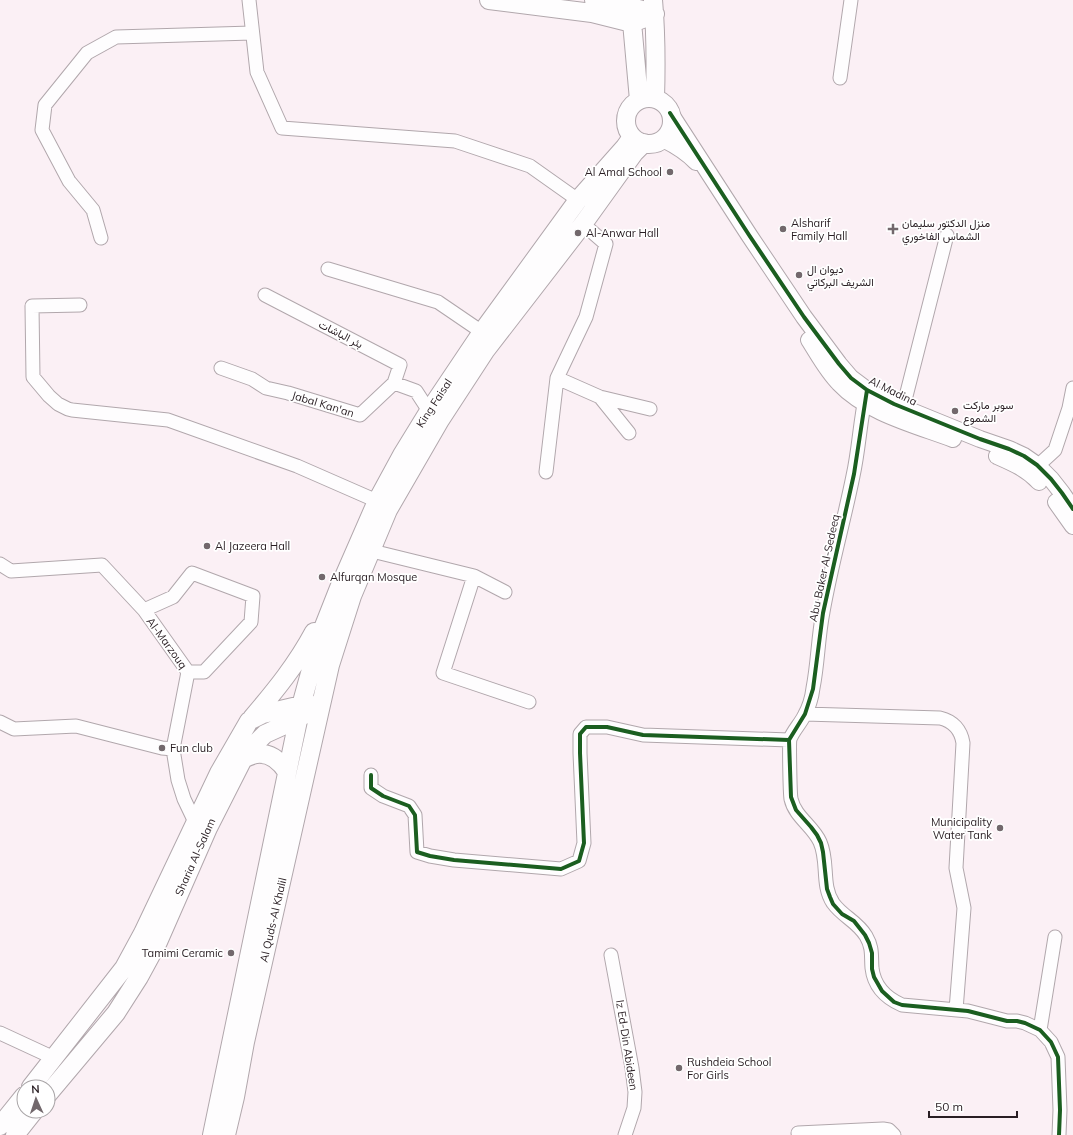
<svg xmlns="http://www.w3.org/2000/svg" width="1073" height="1135" viewBox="0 0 1073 1135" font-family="Mulish,Vazirmatn,sans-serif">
<rect width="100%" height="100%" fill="#fbf0f5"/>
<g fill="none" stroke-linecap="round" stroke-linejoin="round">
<defs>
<path id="minor" d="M249,0L257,72L282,128L455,141L530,166L578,200
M840,78L851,0
M101,238L93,210L69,181L42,130L45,105L87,53L116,37L252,33
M328,269L438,302L482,332
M265,295L400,365L394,383
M80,305L32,306L33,377L49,396L58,404L68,409L72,410L168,420L297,466L377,501
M221,368L252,379L266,388L288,393L360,415L394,383L416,391L429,411
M557,378L586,317L606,244L583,224
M866,394C860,421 859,449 853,476C844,521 831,566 823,612C818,637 818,663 813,688C812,697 808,709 804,716C800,724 793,731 790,739C789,743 790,793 791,799C795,817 813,826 820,842C829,862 821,885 833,903C843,917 857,921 866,936C873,948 871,955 872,968C874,986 886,998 902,1005L968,1011L1007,1021H1017L1025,1023L1040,1030L1051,1042L1058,1057L1060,1110L1059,1135
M600,397L629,433
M903,408L947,235
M546,472L557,378L600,397L650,409
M1031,472L1055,450L1069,408L1073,388
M372,551L474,576L443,673L529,702
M0,564L11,571L102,565L144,610L188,672L173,749L178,780L184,799L195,822L200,824
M474,576L505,592
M144,610L173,597L192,573L253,596L251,622L204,672H188
M805,714L940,718C953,721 961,730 963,743L956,868L964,908L956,1010
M0,722L14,729L76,726L162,748L173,749
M371,775V788L383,796L409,806L415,815L417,852L430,856L454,860L561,869L579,861L584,843L580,753V734L586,727H607L643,735L789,740
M611,955L632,1068L635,1092L634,1108L625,1135
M1040,1030L1055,937
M0,1033L54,1058
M798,1133L883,1129L889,1130L894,1135"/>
<path id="tertiary" d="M670,113L749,235L804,317L839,364L851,378L867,390L894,404L980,439L1009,449L1024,456L1037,465L1051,479L1062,493L1073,509
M663,139C675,145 687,152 696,162
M809,340C818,354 827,371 839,383C867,413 916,425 953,439
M997,456C1013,463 1027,469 1039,482
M1056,502L1073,526"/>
<path id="secondary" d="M489,0L592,13L632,23L655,14
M594,0L631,7L642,10
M630,0L639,100
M653,0C656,33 656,66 655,99
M626 121a23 23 0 1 1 46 0a23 23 0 1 1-46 0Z
M252,718C275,691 297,664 314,632
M243,759C247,757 252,755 256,754C270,752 280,761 287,772
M31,1087L124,968L143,933L219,773L249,721L263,714L293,707L312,705
M48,1094L116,1013L139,977L158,942L208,828L243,759L252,747L265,734L298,719L305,714
M0,1126L24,1096
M15,1135L34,1111
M212,1135L301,706L312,666L324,626L339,588L377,501L402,455L429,411L482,332L578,200L625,147L632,137
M226,1135L235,1097L245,1042L330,665L352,596L388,510L440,420L485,351L583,224L634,153L644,143"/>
</defs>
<use href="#minor" stroke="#b1a7ac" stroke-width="15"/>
<use href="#tertiary" stroke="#b1a7ac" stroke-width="18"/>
<use href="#secondary" stroke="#b1a7ac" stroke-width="20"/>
<use href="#minor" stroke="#fefdfe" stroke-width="13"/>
<use href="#tertiary" stroke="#fefdfe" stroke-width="16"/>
<use href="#secondary" stroke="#fefdfe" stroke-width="18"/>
<defs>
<path id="cycleway" d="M670,113L749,235L804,317L839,364L851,378L867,390L894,404L980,439L1009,449L1024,456L1037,465L1051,479L1062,493L1073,509
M867,390L854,474L823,613L813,689L805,714L789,740L791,797L796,810L811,827L817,835L821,843L823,852L827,889L830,897L833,904L842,914L854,921L865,935L869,943L872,953V969L874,977L882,991L894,1002L902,1005L968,1011L1007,1021H1017L1025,1023L1040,1030L1051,1042L1058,1057L1060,1110L1059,1135
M371,775V788L383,796L409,806L415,815L417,852L430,856L454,860L561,869L579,861L584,843L580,753V734L586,727H607L643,735L789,740"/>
</defs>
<use href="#cycleway" stroke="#fff" stroke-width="6"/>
<use href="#cycleway" stroke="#1b5e20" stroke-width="4"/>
</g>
<g fill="#72686c" stroke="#fff" stroke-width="1.5">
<circle cx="670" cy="172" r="4"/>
<circle cx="783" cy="229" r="4"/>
<path d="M891 223h4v4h4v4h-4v4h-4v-4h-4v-4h4z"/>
<circle cx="578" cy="233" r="4"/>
<circle cx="799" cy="275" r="4"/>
<circle cx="955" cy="411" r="4"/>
<circle cx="207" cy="546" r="4"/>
<circle cx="322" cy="577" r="4"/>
<circle cx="162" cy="748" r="4"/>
<circle cx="1000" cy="828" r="4"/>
<circle cx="231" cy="953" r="4"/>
<circle cx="679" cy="1068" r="4"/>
</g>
<g text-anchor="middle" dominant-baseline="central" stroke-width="3.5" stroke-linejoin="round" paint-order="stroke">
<g font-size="11" fill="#291e23" stroke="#fff" text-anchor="start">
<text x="662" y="172" text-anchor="end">Al Amal School</text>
<text x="791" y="223">Alsharif<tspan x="791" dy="13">Family Hall</tspan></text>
<text x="902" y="223">منزل الدكتور سليمان<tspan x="902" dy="13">الشماس الفاخوري</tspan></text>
<text x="586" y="233">Al-Anwar Hall</text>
<text x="807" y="269">ديوان ال<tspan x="807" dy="13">الشريف البركاتي</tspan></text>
<text x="963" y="405">سوبر ماركت<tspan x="963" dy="13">الشموع</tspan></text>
<text x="215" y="546">Al Jazeera Hall</text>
<text x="330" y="577">Alfurqan Mosque</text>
<text x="170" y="748">Fun club</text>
<text x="992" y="822" text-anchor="end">Municipality<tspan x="992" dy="13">Water Tank</tspan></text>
<text x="223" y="953" text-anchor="end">Tamimi Ceramic</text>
<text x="687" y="1062">Rushdeia School<tspan x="687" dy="13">For Girls</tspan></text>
</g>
<g font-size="11" fill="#291e23" stroke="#fff">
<text transform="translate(341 334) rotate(27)">بئر الباشات</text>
<text transform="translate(893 391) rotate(26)">Al Madina</text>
<text transform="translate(434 403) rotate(-57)">King Faisal</text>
<text transform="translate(323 404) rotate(17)">Jabal Kan'an</text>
<text transform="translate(824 568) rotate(-78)">Abu Baker Al-Sedeeq</text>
<text transform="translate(167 643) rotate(54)">Al-Marzouq</text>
<text transform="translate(195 857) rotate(-66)">Sharia Al-Salam</text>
<text transform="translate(273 920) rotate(-77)">Al Quds-Al Khalil</text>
<text transform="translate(627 1045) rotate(81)">Iz Ed-Din Abideen</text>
</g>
</g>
<g transform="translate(36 1099) rotate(357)"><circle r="19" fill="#ffffff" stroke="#a9a5a7"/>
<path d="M0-3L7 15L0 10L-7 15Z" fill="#72686c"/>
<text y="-6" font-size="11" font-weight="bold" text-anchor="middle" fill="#291e23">N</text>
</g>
<path d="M929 1111v6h88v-6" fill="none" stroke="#291e23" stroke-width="2"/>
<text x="935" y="1111" font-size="12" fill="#291e23" stroke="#ffffff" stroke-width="3" paint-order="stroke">50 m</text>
</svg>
